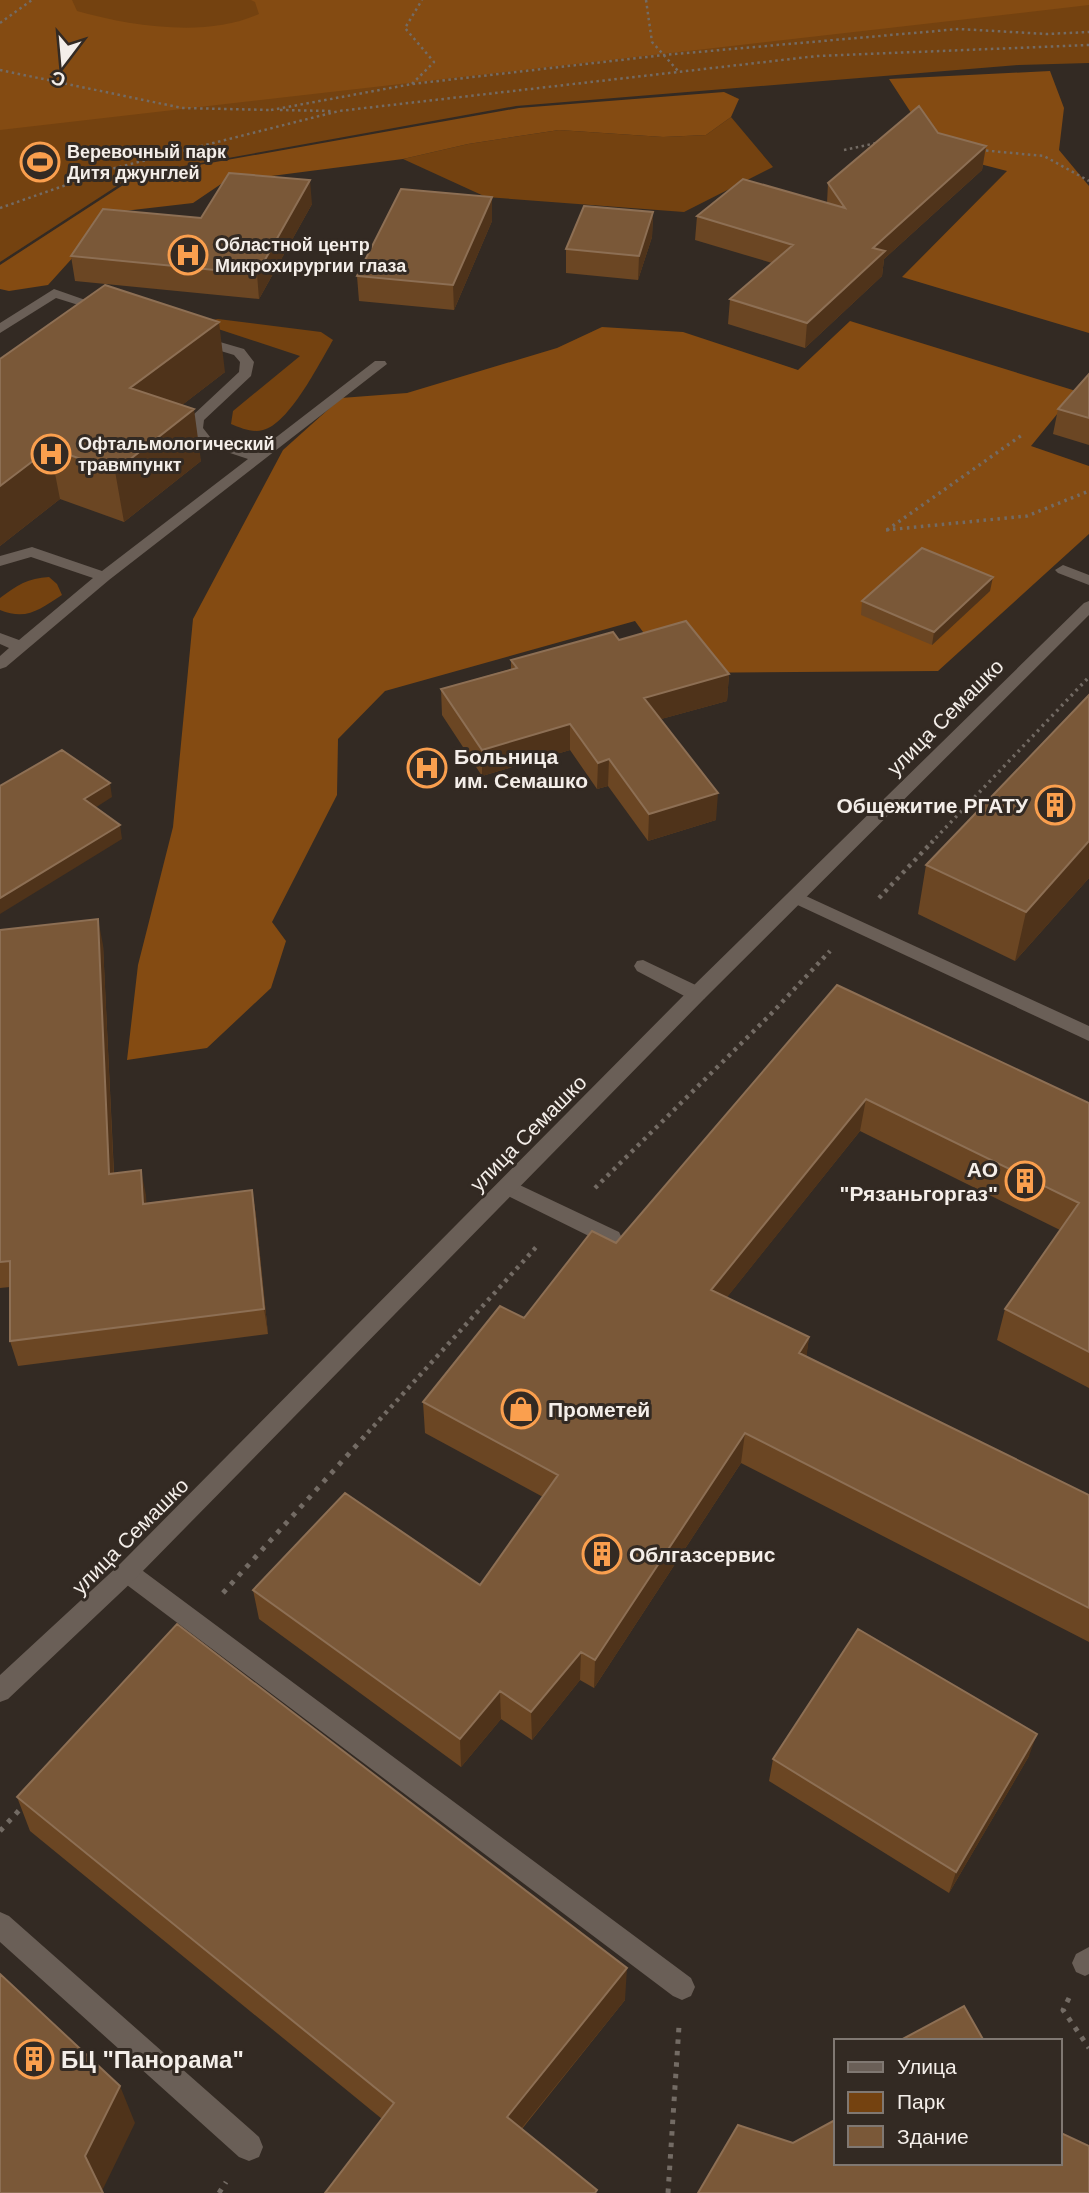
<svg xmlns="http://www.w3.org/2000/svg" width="1089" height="2193" viewBox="0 0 1089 2193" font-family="Helvetica,sans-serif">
<rect width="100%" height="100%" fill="#332a23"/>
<path fill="#744210" d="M0,0H1089V63L1019,65L516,106L134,175L0,262Z
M731,117L773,167L684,212L486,197L403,159L468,144L559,130L663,137L706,135Z
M218,319L321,332L333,340C319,364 289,424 263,430C252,433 241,428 231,424L233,411L300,356L206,325V321Z
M49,577L57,584L62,595C40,609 27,621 0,610V598C17,585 28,578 49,577Z"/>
<path fill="#844b12" d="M0,0H72L77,11C130,26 207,38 259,14L255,2L251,0H1089V5L0,130Z
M1050,71L1064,108L1059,150L1089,186V333L902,277L1007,171L926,150L919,125L889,79Z
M724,92L739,99L731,117L706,135L663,137L559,130L468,144L403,159L224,182L193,203L124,211L95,233L48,285L9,291L0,289V265L137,176L519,108Z
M850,321L1076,391L1031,446L1089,466V534L938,671L673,673L635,621L385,691L338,739L337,795L272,922L286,941L271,988L207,1048L127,1060L138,965L173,827L193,619L283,450L341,398L407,393L557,348L602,327L683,332L798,370Z"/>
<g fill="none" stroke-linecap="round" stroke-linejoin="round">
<path stroke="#736b64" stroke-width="2.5" stroke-dasharray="2.5 3.5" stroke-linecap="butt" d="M646,0L652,42L679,72
M0,23L32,0
M0,70L182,108L271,110
M412,84L434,62L405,28L422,0
M271,110L412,84L664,55L959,29L1047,34L1089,32
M280,110L331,111
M844,150L881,142
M980,150L1044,156L1089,181
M0,208L115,168L339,111L817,56L1089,45"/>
<path stroke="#736b64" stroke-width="3.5" stroke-dasharray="2.5 4.5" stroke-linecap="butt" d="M886,530L1027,516L1089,491
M887,530L1022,435
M931,843L1089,677"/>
<path stroke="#736b64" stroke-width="4.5" stroke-dasharray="3.5 5" stroke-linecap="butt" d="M879,898L933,841
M595,1188L770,1015L830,951
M362,1439L539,1244"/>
<path stroke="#736b64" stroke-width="5" stroke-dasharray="4.5 7" stroke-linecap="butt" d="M223,1593L364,1437
M0,1831L23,1806
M1069,1998L1063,2010L1089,2048
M219,2193L226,2182
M668,2193L679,2026"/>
<path fill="#6a5f57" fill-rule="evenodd" d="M54,289L111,309L104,313L56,298L0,333V323Z
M196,335L244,349L254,362L251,376L204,420L203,428L210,437L257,452L375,361H385L387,364L109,580L6,667L0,669V656L9,648L0,644V633L19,640L93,578L31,557L0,566V556L32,547L102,571L248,459L200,443L189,428L192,416L239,372L240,362L234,355L191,342V336Z
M1063,565L1089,575V585L1058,573L1055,570Z
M795,891L1089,1026V1041L789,901L786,897Z
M643,960L704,989L706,994L704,999H690L637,971L634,966L637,961Z
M507,1179L619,1232L622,1238L619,1244L612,1246L605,1244L500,1192L497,1187L500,1182Z
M127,1562L135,1565L691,1978L695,1987L691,1996L682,2000L673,1996L119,1579L116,1572L119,1565Z
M0,1912L9,1916L259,2137L263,2147L259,2157L249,2161L239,2157L0,1942Z
M1089,1947V1974L1085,1976L1076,1972L1072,1963L1076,1954Z"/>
<path fill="#6a5f57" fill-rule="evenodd" d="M1089,601V615L704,999L135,1579L8,1699L0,1702V1675L119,1565L690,989L1084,603Z"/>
</g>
<path fill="#6b4623" d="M938,133L986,146L982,170L884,259L882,276L805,348L728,324L730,299L772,263L695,240L697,216L827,203L828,183Z
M492,197V221L454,310L359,301L357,276Z
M312,204L259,299L75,281L71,256L201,218Z
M653,212L652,237L638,280L566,273V249Z
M0,359L225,372L182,405L201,461L124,522L60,499L0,546Z
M1089,374V445L1053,434L1058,409Z
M990,591L932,645L861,615L862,601Z
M619,640L729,674L727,701L661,719L716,820L648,841L608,786L597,789L570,750L482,776L442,715L441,689L511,669V660Z
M1089,695V878L1015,961L918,914L926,865Z
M0,930L103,945L114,1173L146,1195V1203L252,1190L256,1216L268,1334L18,1366L10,1341V1287L0,1288Z
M837,985L1089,1103V1388L997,1340L1005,1309L1060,1230L860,1131L727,1297L809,1337L806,1357L1089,1495V1642L741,1463L594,1688L580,1680L532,1740L501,1719L461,1767L259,1619L253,1590L480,1585L543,1497L425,1433L423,1402L616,1243Z
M1029,1756L949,1893L769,1781L773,1759Z
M17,1797L625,2000L522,2129L382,2119L30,1831Z"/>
<path fill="#4f331a" d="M986,146L982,170L884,259L882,276L805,348L807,323L873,248Z
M310,180L312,204L259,299L257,274Z
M492,197V221L454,310L453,285Z
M653,212L652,237L638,280L639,256Z
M219,322L225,372L138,439L130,388Z
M194,409L201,461L124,522L115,471Z
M50,448L60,499L0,546V486Z
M993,577L990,591L932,645L934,632Z
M729,674L727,701L643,724L644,698Z
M570,724V750L482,776V750Z
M609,759L608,786L597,789L598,763Z
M110,783L112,797L87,813L84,799Z
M718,793L716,820L648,841L649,814Z
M120,825L122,839L0,914V898Z
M1089,841V878L1015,961L1026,912Z
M98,919L103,945L115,1199L109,1174Z
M866,1099L860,1131L708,1321L711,1290Z
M141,1170L146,1195L148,1230L143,1204Z
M252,1190L256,1216L268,1334L264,1309Z
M809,1337L805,1368L799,1353Z
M745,1433L741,1463L594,1688L595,1660Z
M581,1652L580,1680L532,1740L531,1712Z
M500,1691L501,1719L461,1767L460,1739Z
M1037,1734L1029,1756L949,1893L956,1872Z
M627,1968L625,2000L508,2145L507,2117Z
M120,2086L135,2123L102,2191L85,2156Z"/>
<path fill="#7a5838" stroke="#8d6f54" stroke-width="2" d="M919,106L938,133L986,146L873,248L885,251L807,323L730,299L793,245L697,216L743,179L845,208L828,183Z
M229,173L310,180L257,274L71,256L103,209L201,218Z
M401,189L492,197L453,285L357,276Z
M584,206L653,212L639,256L566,249Z
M105,285L219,322L130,388L194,409L115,471L50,448L0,486V359Z
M1089,374V418L1058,409Z
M922,548L993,577L934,632L862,601Z
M686,621L729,674L644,698L718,793L649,814L609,759L598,763L570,724L482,750L441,689L517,668L511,660L613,632L619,640Z
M1089,695V841L1026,912L926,865Z
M62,750L110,783L84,799L120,825L0,898V786Z
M98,919L109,1174L141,1170L143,1204L252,1190L264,1309L10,1341V1261L0,1262V930Z
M837,985L1089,1103V1352L1005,1309L1079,1203L866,1099L711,1290L809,1337L799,1353L1089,1495V1608L745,1433L595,1660L581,1652L531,1712L500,1691L460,1739L253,1590L345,1493L480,1585L558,1475L423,1402L500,1306L524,1318L592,1231L616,1243Z
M177,1624L627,1968L507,2117L597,2190L595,2193H325L394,2103L17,1797Z
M858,1629L1037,1734L956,1872L773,1759Z
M0,1974L120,2086L85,2156L103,2193H0Z
M964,2006L984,2041H899Z
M835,2120V2163H1059V2132L1089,2146V2193H698L738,2125L793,2143Z"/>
<defs>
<symbol id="stadium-ring" viewBox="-11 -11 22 22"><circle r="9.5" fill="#332a23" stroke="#fa9f4e" stroke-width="1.5"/><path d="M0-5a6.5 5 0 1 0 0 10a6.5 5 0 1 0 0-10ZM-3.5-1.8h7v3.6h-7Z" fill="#fa9f4e"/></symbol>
<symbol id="hospital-ring" viewBox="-11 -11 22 22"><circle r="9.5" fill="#332a23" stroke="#fa9f4e" stroke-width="1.5"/><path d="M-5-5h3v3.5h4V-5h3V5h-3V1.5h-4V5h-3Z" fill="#fa9f4e"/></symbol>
<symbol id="building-ring" viewBox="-11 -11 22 22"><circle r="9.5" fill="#332a23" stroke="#fa9f4e" stroke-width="1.5"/><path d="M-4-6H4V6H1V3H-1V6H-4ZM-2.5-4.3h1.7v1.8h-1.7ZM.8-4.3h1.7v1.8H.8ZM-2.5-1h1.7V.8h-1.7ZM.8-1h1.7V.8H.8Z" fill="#fa9f4e"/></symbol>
<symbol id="shop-ring" viewBox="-11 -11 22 22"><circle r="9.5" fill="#332a23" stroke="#fa9f4e" stroke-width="1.5"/><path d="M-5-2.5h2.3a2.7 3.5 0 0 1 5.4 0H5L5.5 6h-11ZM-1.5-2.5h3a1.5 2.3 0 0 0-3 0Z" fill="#fa9f4e"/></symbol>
</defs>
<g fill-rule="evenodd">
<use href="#stadium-ring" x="18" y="140" width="44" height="44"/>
<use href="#hospital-ring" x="166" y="233" width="44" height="44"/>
<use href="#hospital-ring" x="29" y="432" width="44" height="44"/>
<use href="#hospital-ring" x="405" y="746" width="44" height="44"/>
<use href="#building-ring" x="1033" y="783" width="44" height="44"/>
<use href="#building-ring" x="1003" y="1159" width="44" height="44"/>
<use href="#shop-ring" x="499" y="1387" width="44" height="44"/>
<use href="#building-ring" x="580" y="1532" width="44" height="44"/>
<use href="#building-ring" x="12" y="2037" width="44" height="44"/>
</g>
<g text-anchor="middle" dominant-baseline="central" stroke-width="6" stroke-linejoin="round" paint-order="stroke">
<g font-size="18" font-weight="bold" fill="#f4eee9" stroke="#332a23" text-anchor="start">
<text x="67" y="152">Веревочный парк<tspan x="67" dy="21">Дитя джунглей</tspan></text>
<text x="215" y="245">Областной центр<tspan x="215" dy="21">Микрохирургии глаза</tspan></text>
<text x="78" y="444">Офтальмологический<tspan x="78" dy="21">травмпункт</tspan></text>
</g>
<g font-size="21" fill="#f4eee9" stroke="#332a23">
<text transform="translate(945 717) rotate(-45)">улица Семашко</text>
<text transform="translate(528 1133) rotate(-45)">улица Семашко</text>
<text transform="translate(130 1536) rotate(-45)">улица Семашко</text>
</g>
<g font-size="21" font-weight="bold" fill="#f4eee9" stroke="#332a23" text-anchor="start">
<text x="454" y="756">Больница<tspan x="454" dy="24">им. Семашко</tspan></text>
<text x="1028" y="805" text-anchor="end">Общежитие РГАТУ</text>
<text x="998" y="1169" text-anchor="end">АО<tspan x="998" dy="24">"Рязаньгоргаз"</tspan></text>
<text x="548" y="1409">Прометей</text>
<text x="629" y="1554">Облгазсервис</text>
</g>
<g font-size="24" font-weight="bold" fill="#f4eee9" stroke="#332a23" text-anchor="start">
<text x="61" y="2059">БЦ "Панорама"</text>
</g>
</g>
<rect x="834" y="2039" width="228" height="126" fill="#332a23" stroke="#807872" stroke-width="2"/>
<rect x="848" y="2062" width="35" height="10" fill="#6a5f57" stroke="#807872" stroke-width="2"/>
<text x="897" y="2074" font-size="21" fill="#f4eee9">Улица</text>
<rect x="848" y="2092" width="35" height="21" fill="#744210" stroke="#807872" stroke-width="2"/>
<text x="897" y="2109" font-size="21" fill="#f4eee9">Парк</text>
<rect x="848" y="2126" width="35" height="21" fill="#7a5838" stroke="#807872" stroke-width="2"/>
<text x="897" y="2144" font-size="21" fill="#f4eee9">Здание</text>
<g transform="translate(63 63) rotate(196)" stroke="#332a23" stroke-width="5" paint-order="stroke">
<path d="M0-5L12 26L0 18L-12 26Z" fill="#f4eee9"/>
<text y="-10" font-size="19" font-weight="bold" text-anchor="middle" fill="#f4eee9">С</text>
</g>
</svg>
